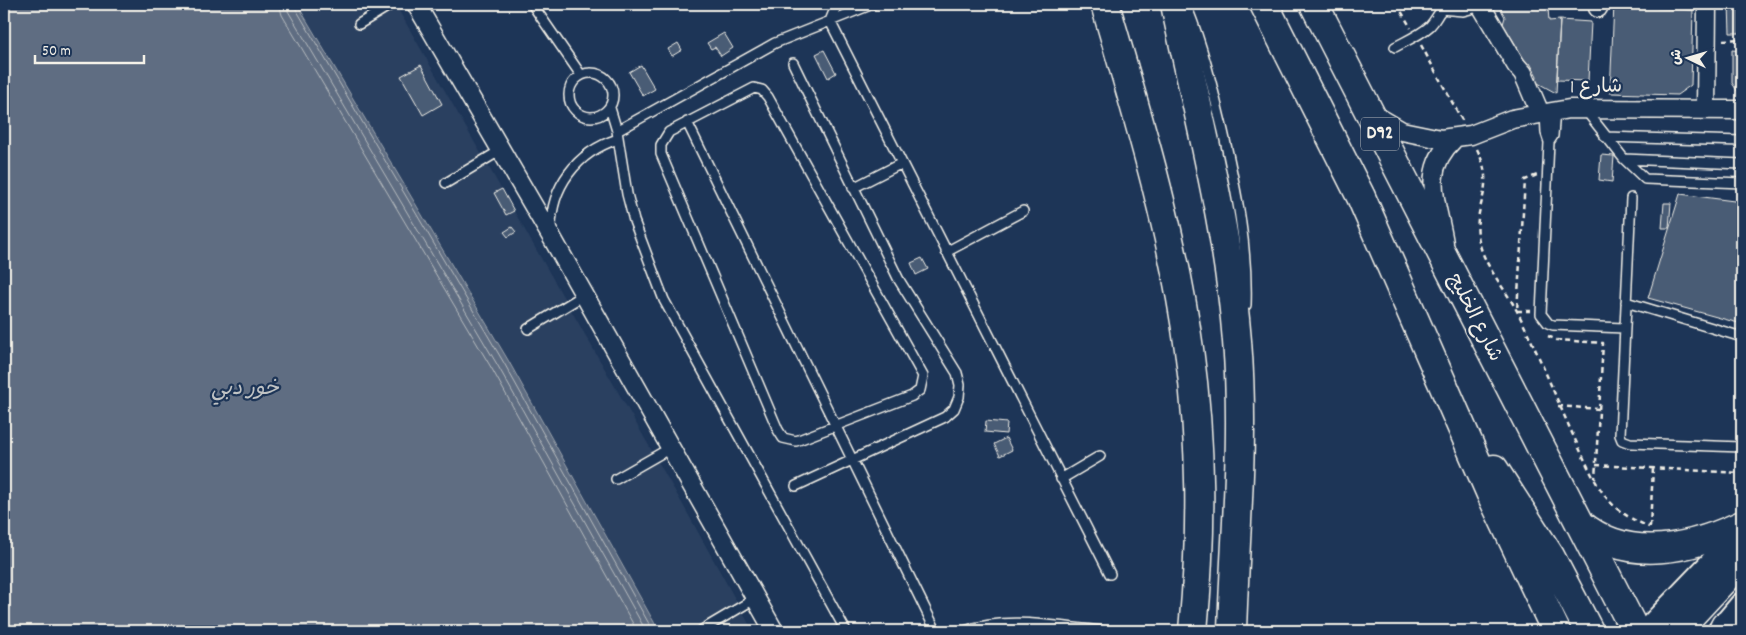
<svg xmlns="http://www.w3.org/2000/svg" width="1746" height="635" viewBox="0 0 1746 635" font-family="Dekko,'Playpen Sans Arabic',sans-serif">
<rect width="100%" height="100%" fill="#1d3557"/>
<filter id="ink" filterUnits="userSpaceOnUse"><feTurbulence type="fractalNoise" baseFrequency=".02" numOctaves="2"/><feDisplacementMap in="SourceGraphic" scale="10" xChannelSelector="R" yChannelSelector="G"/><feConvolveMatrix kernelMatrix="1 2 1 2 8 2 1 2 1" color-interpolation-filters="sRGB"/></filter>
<g filter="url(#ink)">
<path fill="#2a4060" d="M297,4H395L683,505L753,631H659L508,360Z"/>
<path fill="#5e6d82" stroke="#9aa2ab" d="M4,4H297L508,360L659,631H4Z"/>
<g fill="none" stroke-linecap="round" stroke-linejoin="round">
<path stroke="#b8bcbf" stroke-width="1" d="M279,4L282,15L492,369L637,631
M287,4L288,11L498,366L646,631
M293,4L504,363L653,631"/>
</g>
<path fill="#485b74" stroke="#f4f1e8" d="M1498,4H1560L1559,6L1548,8L1549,21L1560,20L1556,93L1536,82L1537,76L1530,63L1527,64L1503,24L1505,17Z
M1614,4H1657V8L1693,10L1691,85L1677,95L1610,93Z
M1729,4H1742V33H1730Z
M1560,20L1591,22L1588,81L1557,80Z
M724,33L733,48L721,56L715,47L711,49L707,43Z
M678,43L682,50L672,56L668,49Z
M824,50L836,73L828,78L816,54Z
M1732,50L1742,51V98L1732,83Z
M421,65L442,104L423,115L401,76Z
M641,65L655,89L643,96L629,72Z
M1601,155L1614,156L1612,182L1599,180Z
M502,189L514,211L506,215L494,193Z
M1680,194L1742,202V324L1648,298Z
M1664,203H1671L1669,228H1662Z
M512,227L516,232L508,237L504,232Z
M922,258L928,269L916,275L911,263Z
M986,421L1007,423L1006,434L985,432Z
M1006,438L1012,450L1000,456L994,444Z"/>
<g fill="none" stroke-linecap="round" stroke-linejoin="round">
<defs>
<path id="lane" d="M532,4L581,75
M837,4L830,21L1110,574
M1440,9L1463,11L1482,6
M1188,10C1204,50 1213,90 1223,131C1236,189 1248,245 1246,305
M359,24L392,4
M1395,47C1406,41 1420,35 1430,26C1440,15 1436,11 1452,4
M793,63L899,280L957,373L960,385L959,397L954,409L945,417L796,486
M569 95a22 22 0 1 1 44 0a22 22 0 1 1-44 0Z
M754,88L762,90L768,97L923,376L920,390L912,396L796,441L783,438L778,430L661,154V145L669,132Z
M610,108L617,131L627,194L634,221L664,300L846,631
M1584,108L1624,159L1645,179L1742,183
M1555,110L1553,136L1549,142L1541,314L1548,323L1553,325L1624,328
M1545,112L1546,133L1549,142
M687,122L936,631
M617,131L775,43L873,4
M1605,137L1742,141
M1624,159L1742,164
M446,183L501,150
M853,188L902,163
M1631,198L1620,435L1622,440L1630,443L1742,447
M551,231C550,187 577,152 618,139
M946,252L1023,211
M1626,302L1742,337
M528,329L584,295
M616,479L672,447
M1061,479L1100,456
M702,630L756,598
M965,631C1008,616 1057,627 1102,631"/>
<path id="street" d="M416,4L551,236L774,631
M1480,4L1516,65L1523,73L1540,113
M1598,8V4
M1706,110L1707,4
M1373,114L1402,131L1441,139L1471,135L1512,119L1569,109L1742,110
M1444,243C1438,203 1419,172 1454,139"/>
<path id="secondary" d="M1648,631L1742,533
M1721,631L1742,606"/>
<path id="primary" d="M1264,4L1361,197L1490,492L1556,631
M1314,4L1635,631
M1494,469L1550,556L1589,631
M1580,524C1628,564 1690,549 1742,525
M1676,631L1742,560
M1723,631L1725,626"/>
<path id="highway" d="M1105,4C1138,117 1173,231 1189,349C1202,445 1202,534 1193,631
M1175,4C1198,116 1228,226 1237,341C1245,438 1235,534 1232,631"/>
</defs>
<use href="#lane" stroke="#f4f1e8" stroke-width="12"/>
<use href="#street" stroke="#f4f1e8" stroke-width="21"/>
<use href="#secondary" stroke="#f4f1e8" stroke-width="29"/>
<use href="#primary" stroke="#f4f1e8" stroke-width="31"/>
<use href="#highway" stroke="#f4f1e8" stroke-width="31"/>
<path stroke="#f4f1e8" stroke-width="2.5" stroke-dasharray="5 4" stroke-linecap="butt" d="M1397,4L1411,28
M1723,40L1742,39
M1421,45L1463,122
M1477,149C1498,192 1471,204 1479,241C1484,266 1505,288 1517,311C1540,356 1558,404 1580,450C1589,469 1598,490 1613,505C1623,515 1636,521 1649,527
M1531,311H1517L1525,180L1537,175
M1548,336L1557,340L1603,343L1595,479
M1558,406L1599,409
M1596,465L1742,473
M1650,527L1653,468"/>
<use href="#lane" stroke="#1d3557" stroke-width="9"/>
<use href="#street" stroke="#1d3557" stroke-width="18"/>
<use href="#secondary" stroke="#1d3557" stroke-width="25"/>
<use href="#primary" stroke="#1d3557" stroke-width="28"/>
<use href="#highway" stroke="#1d3557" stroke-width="28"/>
</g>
</g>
<g text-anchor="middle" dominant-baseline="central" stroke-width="4.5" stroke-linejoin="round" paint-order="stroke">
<rect fill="#1d3557" stroke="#b4b9bc" stroke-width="1" x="1361" y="117.5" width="38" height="33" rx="4"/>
<g font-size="19" font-weight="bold" fill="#f4f1e8">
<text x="1380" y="134">D92</text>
</g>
<g font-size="20" fill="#f4f1e8" stroke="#1d3557">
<text transform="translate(1596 88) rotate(-1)">شارع 1</text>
<text transform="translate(1474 318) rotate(63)">شارع الخليج</text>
</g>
<g font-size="21" font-style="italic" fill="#c0c3c4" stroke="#1d3557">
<text x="245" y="390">خور دبي</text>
</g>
</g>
<rect width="1746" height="635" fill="none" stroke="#1d3557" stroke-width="20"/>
<rect x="10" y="10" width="1726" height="615" fill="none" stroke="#f4f1e8" stroke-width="2" filter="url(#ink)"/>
<g transform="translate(1688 58) rotate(275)" stroke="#1d3557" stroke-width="4" paint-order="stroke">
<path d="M0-4L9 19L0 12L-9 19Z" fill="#f4f1e8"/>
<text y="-8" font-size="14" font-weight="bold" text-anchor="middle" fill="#f4f1e8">ش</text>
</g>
<path d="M35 55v8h109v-8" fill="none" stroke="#f4f1e8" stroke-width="2.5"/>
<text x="42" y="55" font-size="15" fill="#f4f1e8" stroke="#1d3557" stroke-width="4" paint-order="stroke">50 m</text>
</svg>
